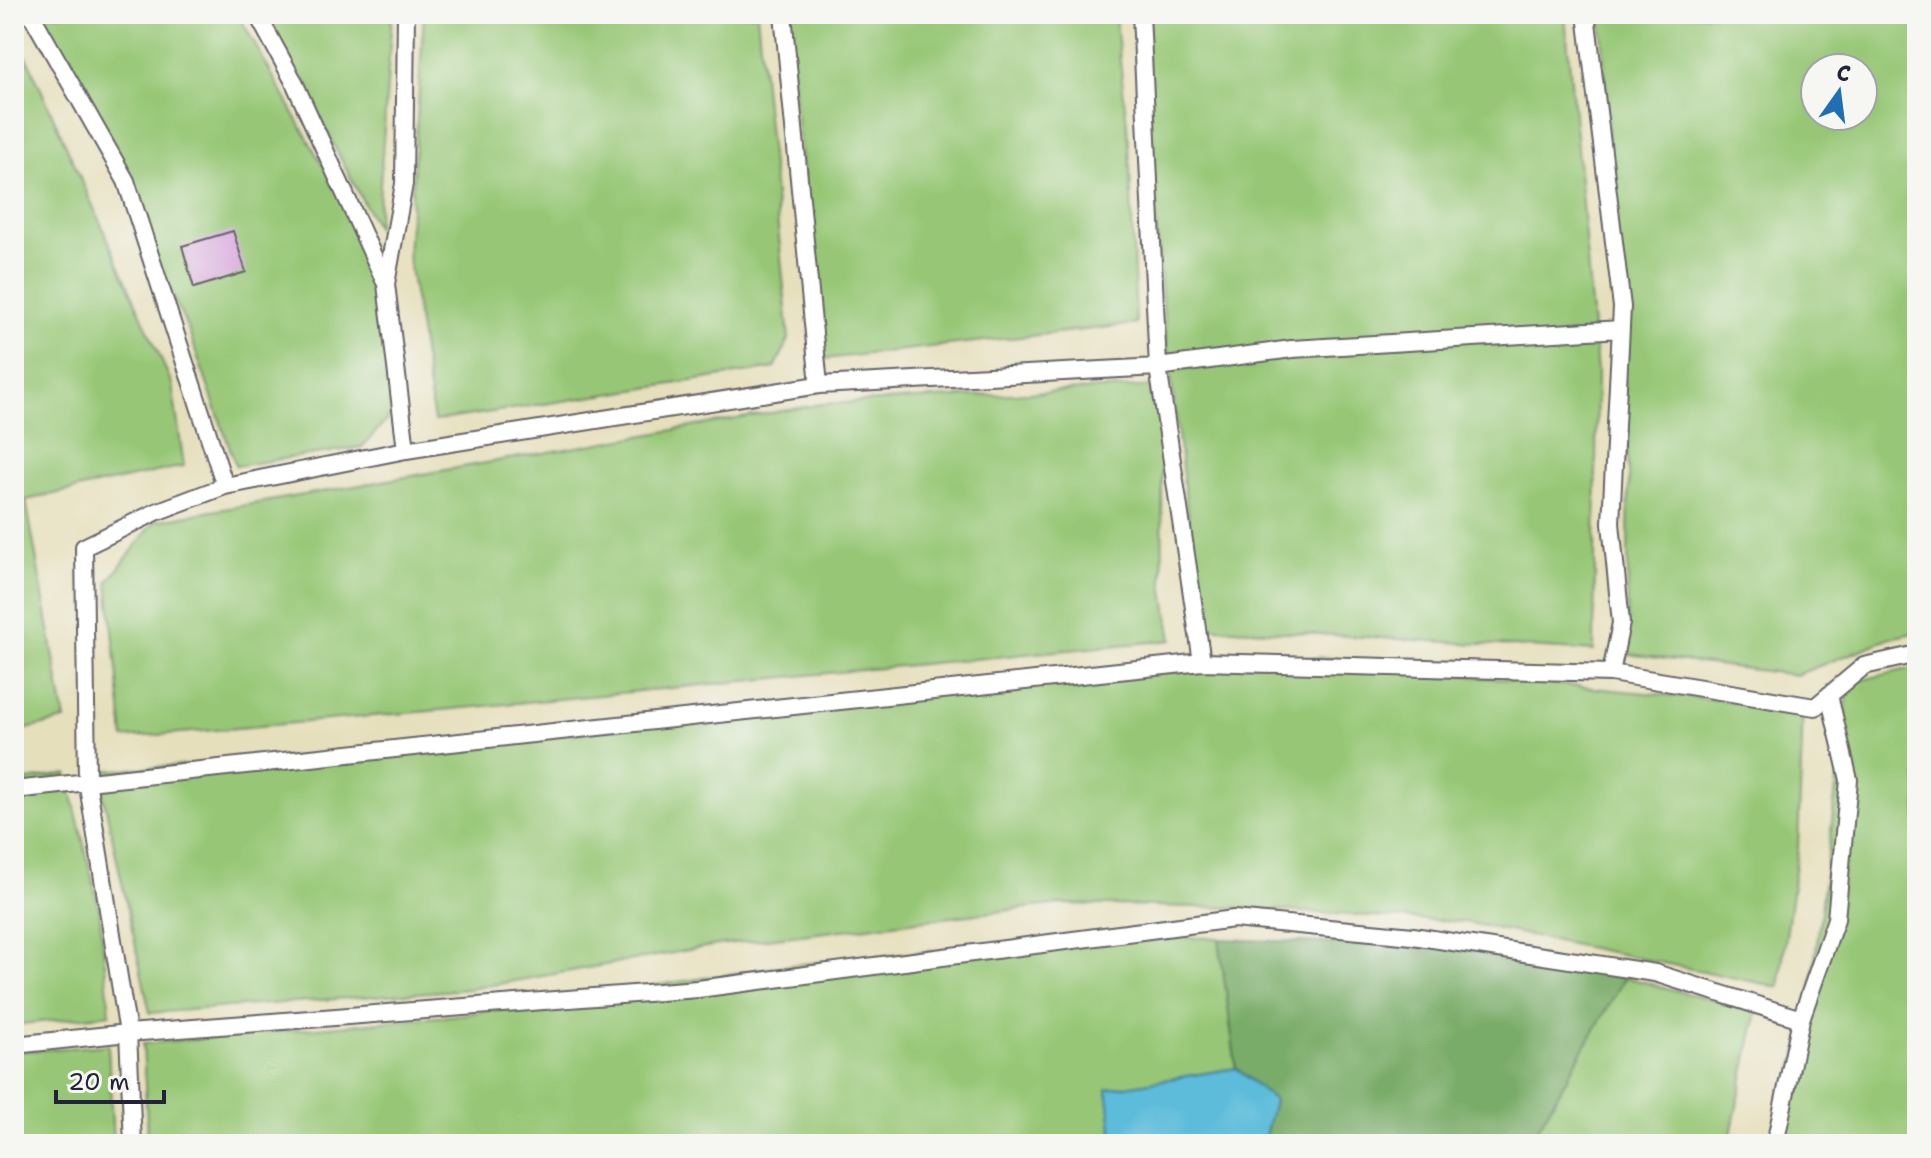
<svg xmlns="http://www.w3.org/2000/svg" width="1931" height="1158" viewBox="0 0 1931 1158" font-family="'Shantell Sans',sans-serif">
<rect width="100%" height="100%" fill="#f6f6f2"/>
<filter id="ink" filterUnits="userSpaceOnUse"><feTurbulence type="fractalNoise" baseFrequency=".0125" numOctaves="2"/><feDisplacementMap in="SourceGraphic" scale="16" xChannelSelector="R" yChannelSelector="G"/><feConvolveMatrix kernelMatrix="1 2 1 2 8 2 1 2 1" color-interpolation-filters="sRGB"/></filter>
<filter id="wash" filterUnits="userSpaceOnUse"><feTurbulence type="fractalNoise" baseFrequency=".006" numOctaves="4" result="noise"/><feDisplacementMap in="SourceGraphic" scale="32" xChannelSelector="R" yChannelSelector="G"/><feGaussianBlur stdDeviation="1.8" result="paint"/><feColorMatrix in="noise" values="0 0 0 0 0 0 0 0 0 0 0 0 0 0 0 0 0 1.4 0 .05"/><feComposite in="paint" operator="in"/></filter>
<g filter="url(#wash)">
<rect width="100%" height="100%" fill="#e6dfbb"/>
<path fill="#97c776" stroke="#5c7458" stroke-width="2" fill-rule="evenodd" d="M40,14H238L373,255L394,412L362,447L236,466L188,329L53,35Z
M265,14H392L377,228Z
M424,14H757L789,339L775,368L434,421L408,255Z
M785,14H1115L1129,143L1136,324L824,359Z
M1138,14H1565L1597,372L1594,651L1201,627L1164,318Z
M1601,14H1917V632L1891,638L1796,675L1627,654L1629,474ZM1815,68H1863V116H1815Z
M14,35L28,60L172,384L184,466L26,500L65,720L14,732Z
M1161,386L1163,584L1172,640L475,707L124,738L108,582L155,521L822,404Z
M1323,657L1469,676L1803,708L1798,849L1779,987L1465,922L1240,908L1060,904L718,945L469,989L150,1013L98,771L459,747L832,703Z
M1917,667V1144H1778L1812,984L1849,683Z
M67,774L99,907L110,1014L14,1025V782Z
M1077,937L1219,938L1236,1068L1108,1089L1114,1144H148L143,1044L459,1015L790,965Z
M1625,977L1757,1012L1729,1144H1529Z
M108,1045L113,1144H14V1052Z"/>
<path fill="#79ac67" stroke="#4e6751" stroke-width="2" d="M1219,939L1455,948L1625,977L1529,1144H1263L1274,1100L1236,1068Z"/>
<path fill="#5bbcda" stroke="#3e6f8a" stroke-width="2" d="M1236,1068L1274,1100L1263,1144H1114L1107,1089Z"/>
<g id="blocks">
<path fill="#d6a5dd" d="M233,231L246,272L194,288L182,246Z"/>
</g>
</g>
<g filter="url(#ink)">
<use href="#blocks" fill-opacity="0" stroke="#676468" stroke-width="2"/>
<g fill="none" stroke-linecap="round" stroke-linejoin="round">
<defs>
<path id="lane" d="M31,14L126,181L225,486
M257,14L293,80L386,284
M406,14L404,184L386,284L406,450
M783,14L819,385
M1141,14L1158,367L1202,662
M1586,14L1622,307L1611,523L1621,623L1611,673
M14,790L1202,662L1611,673L1815,707L1864,666L1917,654
M1801,1019L1836,919L1849,780L1829,695
M14,1045L128,1033L698,989L1234,919L1413,936L1655,973L1801,1019L1775,1144
M133,1144L128,1033L87,780L84,547L156,512L225,486L406,450L819,385L1158,367L1292,349L1621,329"/>
</defs>
<use href="#lane" stroke="#676468" stroke-width="20"/>
<use href="#lane" stroke="#fff" stroke-width="16"/>
</g>
</g>
<rect width="1931" height="1158" fill="none" stroke="#f6f6f2" stroke-width="48"/>
<g transform="translate(1839 92) rotate(14)"><circle r="38" fill="#f6f6f2" stroke="#a1a1a9" stroke-width="2"/>
<path d="M0-6L14 30L0 20L-14 30Z" fill="#1f6fb2"/>
<text y="-12" font-size="22" font-weight="bold" text-anchor="middle" fill="#22223b">С</text>
</g>
<path d="M56 1090v12h108v-12" fill="none" stroke="#22223b" stroke-width="4"/>
<text x="68" y="1090" font-size="24" fill="#22223b" stroke="#f6f6f2" stroke-width="6" paint-order="stroke">20 m</text>
</svg>
